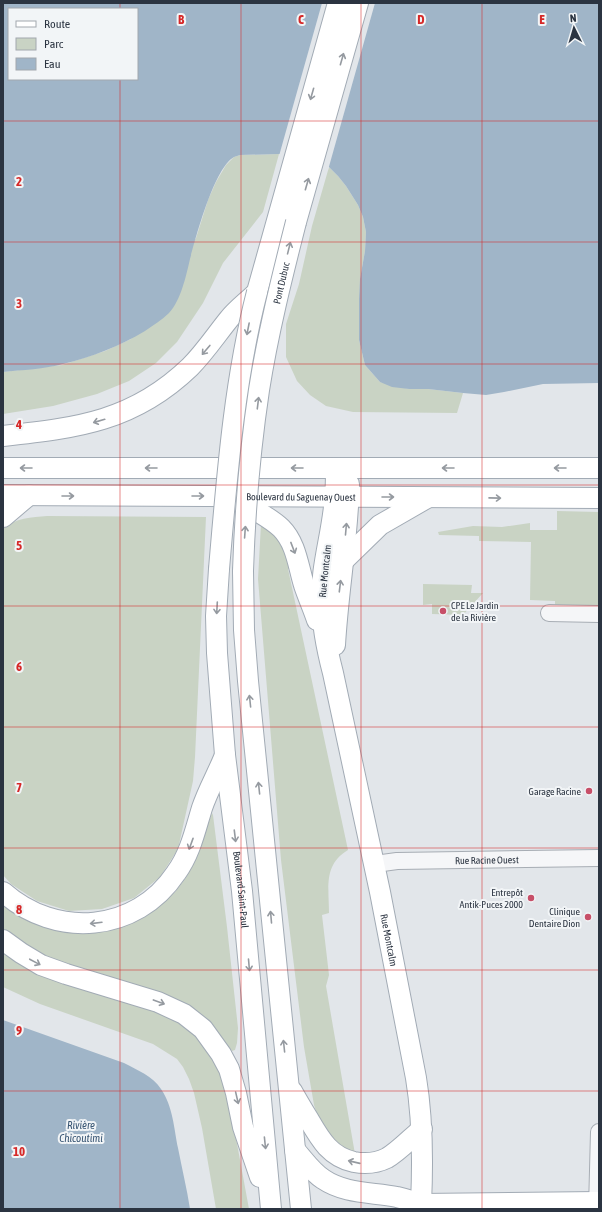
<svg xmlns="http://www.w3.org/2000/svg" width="602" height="1212" viewBox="0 0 602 1212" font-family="'Asap Condensed',sans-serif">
<rect width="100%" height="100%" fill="#e2e6ea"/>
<path fill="#c9d3c4" d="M279,154L263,212L223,263L203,303L177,342L156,363L129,381L97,394L53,406L3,414V372L62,365L105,351L131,339L196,238L208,200L216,182L226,165L234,157L240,155Z
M329,167L338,176L346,186L358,205L363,217L366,232L365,251L360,279L359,340L365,365L380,382L409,389H428L463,393L457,413L353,412L326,406L310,395L297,381L286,357V324L299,284L312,226Z
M557,511L599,512V607L555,605V601L530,600L531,542L479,541V536L439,535L438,532L473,526L502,527L530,523V530H557Z
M47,516L206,517L195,757L193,781L178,849L160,877L134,898L102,909L69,911L37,901L11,884L3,875V529C15,518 32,517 47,516Z
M261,524L280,539L293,567L288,569L348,850C323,865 329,888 329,913L322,915L329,975L326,986L355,1154L336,1145L320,1123L314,1105L304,1047L281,860L258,579Z
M423,584L472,585L471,593H483L463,615L432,614V604L423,605Z
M212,813L213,815L227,927L238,1028L237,1043L235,1050L232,1051L217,1031L44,957L9,934L3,929V906L21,917L36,924L52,929L69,932L162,903L175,892L185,879L195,861Z
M3,951L149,1007L190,1026L214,1057L229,1100L249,1209H216L202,1128L194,1093L189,1079L183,1067L177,1059L153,1044L40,1004L3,987Z"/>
<path fill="#a0b5c8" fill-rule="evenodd" d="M3,3H599V383L543,384L504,392L486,395L463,393L428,389H409L392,387L380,382L365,365L359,340V299L360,279L365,251L366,232L363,217L358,205L346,186L338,176L329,167L279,154L240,155C238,156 236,156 234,157C214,168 196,237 190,259C186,276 181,300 169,313C162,320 153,325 145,331C120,346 92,357 63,364C45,369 22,370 3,372ZM9,9H137V79H9Z
M3,1020L124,1063C137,1070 153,1076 161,1089C173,1106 174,1129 178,1148C182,1169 187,1189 190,1209H3Z"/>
<path fill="#e2e6ea" d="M322,3H375L328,170L279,156Z"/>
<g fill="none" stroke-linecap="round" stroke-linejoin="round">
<defs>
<g id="minor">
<path d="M549,613L599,614"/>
<path id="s1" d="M375,864L397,861L599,858"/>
<path d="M597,1209L599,1132"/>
</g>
<g id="major">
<path d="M296,222L358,3"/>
<path d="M3,436C78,428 134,421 190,367C205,352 216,335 229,319C237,309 248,301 257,292L338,3"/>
<path d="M3,468H599"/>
<path id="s2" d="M336,468C336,478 336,487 335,496C333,532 320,567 322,603C322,628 327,650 333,673L380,892L416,1078C423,1120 423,1161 421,1204"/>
<path id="s3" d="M3,495L599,498"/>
<path d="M233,498C249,507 267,515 281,528C296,543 298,565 304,585C308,597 313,608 317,620"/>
<path d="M3,517L29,495"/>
<path d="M343,561L380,525L427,498"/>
<path id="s4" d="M219,569L216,616L217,653L225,755L242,891L271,1209"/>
<path d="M243,571L244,630L248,681L301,1209"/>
<path d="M335,645C338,591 348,538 349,484"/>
<path d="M3,892C56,939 136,933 176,873C190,854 195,831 202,808C208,790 218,773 225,755"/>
<path d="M3,940L21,953L41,965L66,974L158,1002L184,1014L203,1029L221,1054L229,1069L236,1093L243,1127L260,1177"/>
<path d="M292,1091C297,1100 303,1110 309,1120C320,1139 330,1157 354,1162C365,1164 377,1163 387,1158C398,1152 412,1137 422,1129"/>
<path d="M295,1150C304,1160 312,1172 323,1179C345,1194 372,1192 397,1197C405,1199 413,1201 421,1204L599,1202"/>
</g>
</defs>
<use href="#minor" stroke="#a7adb4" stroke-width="18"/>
<use href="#major" stroke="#a2abb5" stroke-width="22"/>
<use href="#minor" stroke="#f5f6f8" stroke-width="16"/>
<use href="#major" stroke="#fff" stroke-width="20"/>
<defs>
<g id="major-bridge">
<path d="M219,569C227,476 234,382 257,292"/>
<path id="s5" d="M243,571C245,510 250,450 259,390C268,333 282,277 296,222"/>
</g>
</defs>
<use href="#major-bridge" stroke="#a2abb5" stroke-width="22" stroke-linecap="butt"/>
<use href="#major-bridge" stroke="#fff" stroke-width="20"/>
</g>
<defs><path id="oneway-shaft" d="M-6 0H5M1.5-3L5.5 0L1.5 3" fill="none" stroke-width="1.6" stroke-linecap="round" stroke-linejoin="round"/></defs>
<g stroke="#959aa0">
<use href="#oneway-shaft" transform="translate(342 59) rotate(-74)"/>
<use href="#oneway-shaft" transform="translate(312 94) rotate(106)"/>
<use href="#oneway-shaft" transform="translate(307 184) rotate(-74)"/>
<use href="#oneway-shaft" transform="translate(289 248) rotate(-76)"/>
<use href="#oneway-shaft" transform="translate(248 329) rotate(101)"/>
<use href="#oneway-shaft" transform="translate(206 350) rotate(130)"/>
<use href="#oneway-shaft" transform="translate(258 403) rotate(-83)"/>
<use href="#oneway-shaft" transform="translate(99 421) rotate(164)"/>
<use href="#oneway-shaft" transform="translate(26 468) rotate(-180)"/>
<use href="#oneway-shaft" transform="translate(151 468) rotate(180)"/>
<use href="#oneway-shaft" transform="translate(297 468) rotate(-180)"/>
<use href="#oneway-shaft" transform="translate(448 468) rotate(-180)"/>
<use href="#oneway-shaft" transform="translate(560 468) rotate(-180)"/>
<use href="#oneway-shaft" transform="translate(68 496)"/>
<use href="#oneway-shaft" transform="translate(198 496)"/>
<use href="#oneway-shaft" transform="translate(388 497)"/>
<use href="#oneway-shaft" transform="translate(495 498) rotate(1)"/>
<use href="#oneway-shaft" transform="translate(346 529) rotate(-85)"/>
<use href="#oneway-shaft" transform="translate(245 532) rotate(-86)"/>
<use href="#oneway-shaft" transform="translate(293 548) rotate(69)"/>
<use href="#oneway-shaft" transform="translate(340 586) rotate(-83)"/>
<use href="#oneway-shaft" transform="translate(217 608) rotate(93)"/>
<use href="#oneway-shaft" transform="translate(250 701) rotate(-96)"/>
<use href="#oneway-shaft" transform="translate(259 788) rotate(-96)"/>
<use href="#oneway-shaft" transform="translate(235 836) rotate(83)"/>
<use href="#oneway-shaft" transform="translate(191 844) rotate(110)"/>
<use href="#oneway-shaft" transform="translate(271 917) rotate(-95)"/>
<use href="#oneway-shaft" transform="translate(96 923) rotate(173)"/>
<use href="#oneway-shaft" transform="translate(35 962) rotate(28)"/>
<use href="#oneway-shaft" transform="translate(249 965) rotate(85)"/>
<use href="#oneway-shaft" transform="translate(159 1002) rotate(20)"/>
<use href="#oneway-shaft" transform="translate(284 1046) rotate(-96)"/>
<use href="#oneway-shaft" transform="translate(237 1098) rotate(77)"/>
<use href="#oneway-shaft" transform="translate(265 1143) rotate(84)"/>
<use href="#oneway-shaft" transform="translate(354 1162) rotate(-167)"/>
</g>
<path fill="none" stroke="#d62828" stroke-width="1" stroke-opacity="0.55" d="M120,3V9M241,3V1209M361,3V1209M482,3V1209M120,79V1209M3,121H599M3,242H599M3,364H599M3,485H599M3,606H599M3,727H599M3,848H599M3,970H599M3,1091H599"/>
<g fill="#c74f68" stroke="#f2f5f7" stroke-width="1.5">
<circle cx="443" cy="611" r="4"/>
<circle cx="589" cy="791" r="4"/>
<circle cx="531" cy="898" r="4"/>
<circle cx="588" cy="917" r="4"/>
</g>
<g text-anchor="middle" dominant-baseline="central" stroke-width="4" stroke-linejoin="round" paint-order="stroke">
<g font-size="10" fill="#2b3441" stroke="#f2f5f7">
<text stroke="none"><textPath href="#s5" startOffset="291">Pont Dubuc</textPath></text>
<text stroke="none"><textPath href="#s3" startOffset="298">Boulevard du Saguenay Ouest</textPath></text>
<text transform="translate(325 571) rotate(-84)">Rue Montcalm</text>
<text stroke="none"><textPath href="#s1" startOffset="112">Rue Racine Ouest</textPath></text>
<text stroke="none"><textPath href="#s4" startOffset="322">Boulevard Saint-Paul</textPath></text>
<text stroke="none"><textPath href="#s2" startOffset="480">Rue Montcalm</textPath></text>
</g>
<g font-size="10" fill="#2b3441" stroke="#f2f5f7" text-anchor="end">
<text x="451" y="605" text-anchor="start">CPE Le Jardin<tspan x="451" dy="12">de la Rivière</tspan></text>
<text x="581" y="791">Garage Racine</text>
<text x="523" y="892">Entrepôt<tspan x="523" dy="12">Antik-Puces 2000</tspan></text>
<text x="580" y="911">Clinique<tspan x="580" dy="12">Dentaire Dion</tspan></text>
</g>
<g font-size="11" font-style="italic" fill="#385573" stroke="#f2f5f7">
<text x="81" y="1125">Rivière<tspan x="81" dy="13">Chicoutimi</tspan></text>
</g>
</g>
<g font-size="13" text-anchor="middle" font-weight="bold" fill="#d62828" stroke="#f2f5f7" stroke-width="4" stroke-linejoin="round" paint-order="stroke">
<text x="181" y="24">B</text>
<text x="301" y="24">C</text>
<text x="421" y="24">D</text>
<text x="542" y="24">E</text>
<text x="19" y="186">2</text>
<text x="19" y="308">3</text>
<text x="19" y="429">4</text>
<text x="19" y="550">5</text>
<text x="19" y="671">6</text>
<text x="19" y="792">7</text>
<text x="19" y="914">8</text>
<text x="19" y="1035">9</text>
<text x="19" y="1156">10</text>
</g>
<rect width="602" height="1212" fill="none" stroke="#2b3441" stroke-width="8"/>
<rect x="8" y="8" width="130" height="72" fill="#f2f5f7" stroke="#a2a8ae"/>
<rect x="16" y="21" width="20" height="6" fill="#ffffff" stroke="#a2a8ae"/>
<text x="44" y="28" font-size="12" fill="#2b3441">Route</text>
<rect x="16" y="38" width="20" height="12" fill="#c9d3c4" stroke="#a2a8ae"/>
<text x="44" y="48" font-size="12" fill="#2b3441">Parc</text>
<rect x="16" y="58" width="20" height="12" fill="#a0b5c8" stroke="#a2a8ae"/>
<text x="44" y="68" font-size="12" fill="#2b3441">Eau</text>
<g transform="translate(574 28) rotate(355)" stroke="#f2f5f7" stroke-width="3" paint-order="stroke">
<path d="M0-3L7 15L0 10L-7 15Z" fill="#2b3441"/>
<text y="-6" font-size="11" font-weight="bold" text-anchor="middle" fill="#2b3441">N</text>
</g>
</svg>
